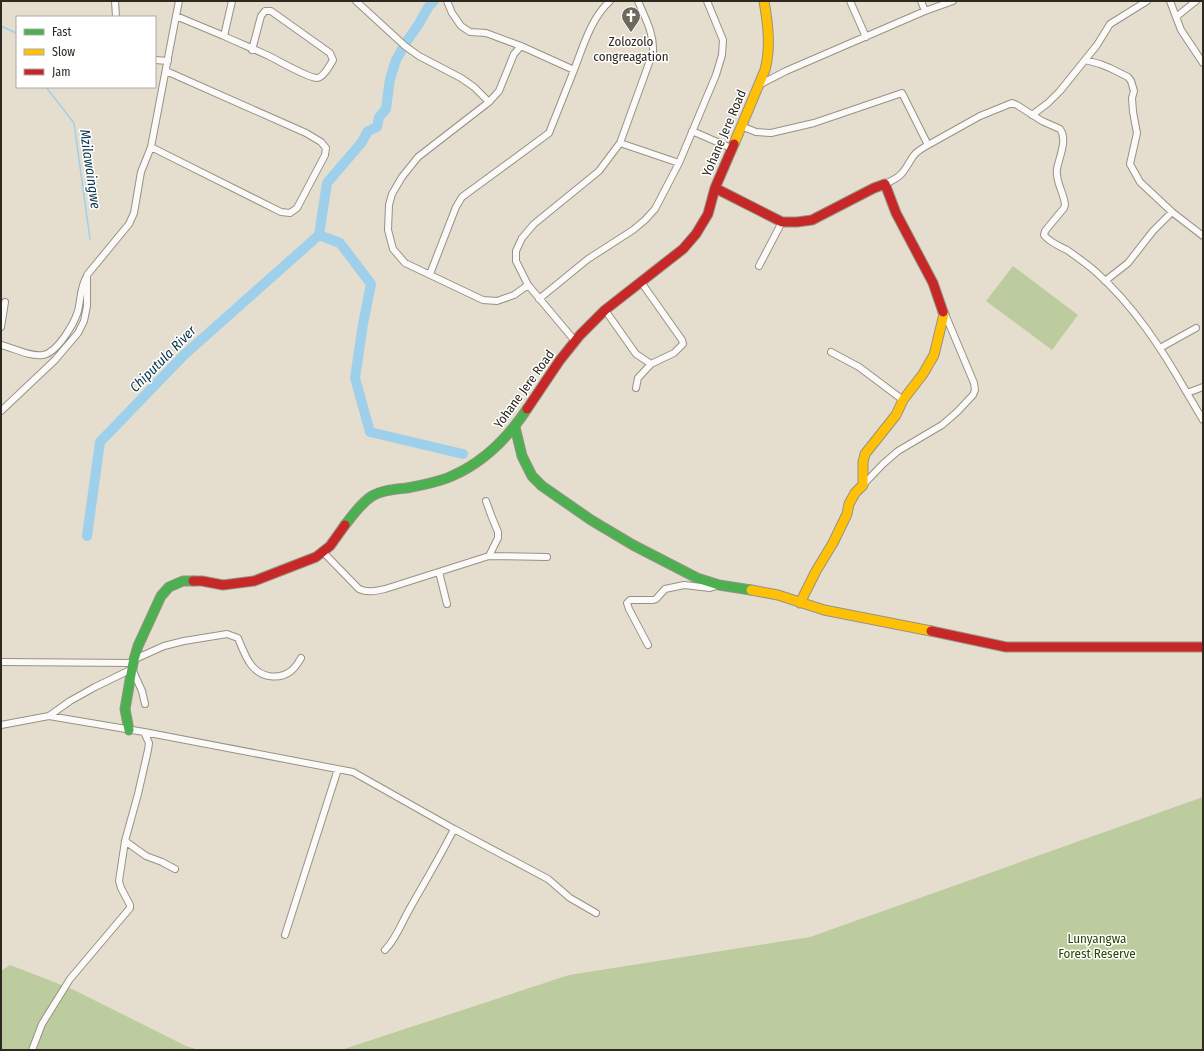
<svg xmlns="http://www.w3.org/2000/svg" width="1204" height="1051" viewBox="0 0 1204 1051" font-family="'Fira Sans Condensed',sans-serif">
<rect width="100%" height="100%" fill="#e5dece"/>
<path fill="#bccc9f" d="M1013,266L1078,315L1052,350L986,301Z
M1203,797V1050H341L569,975L810,937Z
M10,965L72,989L186,1046L199,1050H1V971Z"/>
<g fill="none" stroke-linecap="round" stroke-linejoin="round">
<path stroke="#9ed0eb" stroke-width="1.5" d="M1,26L16,33L17,36
M46,87L74,123L90,239"/>
<path stroke="#9ed0eb" stroke-width="10" d="M319,235L340,243L371,284L363,324L355,378L370,432L463,454
M87,536L100,442L184,355L319,235L327,183L362,142L368,131L377,127L379,117L386,109L390,79L396,60L407,41L418,25L429,6L434,1"/>
<defs>
<path id="street" d="M115,1L116,17
M356,1L405,46L419,56L461,78L474,87L489,102
M447,1L452,13L461,26L470,32L486,33L521,46
M850,1L866,37
M921,1L925,11
M1170,1L1181,30L1203,63
M176,16L179,1
M1176,17L1196,1
M224,36C239,43 254,49 269,56C279,61 308,78 317,78C323,78 330,65 333,60L330,53L271,11H265L261,16L252,50
M155,60L168,61
M1085,60L1100,64L1110,68L1128,77L1131,81L1134,91L1132,98L1133,112L1137,133L1130,164L1140,182L1172,212
M759,85L786,71L925,11L953,1
M1032,115L1048,103L1060,91L1097,45L1110,24L1147,1
M741,126L756,132L771,133L814,123L902,93L928,145C910,155 914,157 903,172C899,178 891,181 885,184
M692,131L731,148
M620,143L679,163
M928,145L980,116L1012,103L1017,105L1042,121L1060,129C1068,140 1059,157 1057,169C1055,182 1064,192 1065,205L1064,208L1045,231L1044,235C1049,242 1059,246 1067,250C1077,257 1087,264 1096,272C1134,306 1162,349 1187,393L1203,387
M151,147L281,212L290,213L297,208L325,155L326,148L321,142L306,133L166,71
M759,266L782,222
M430,274L456,207L462,197L549,133L574,70
M1105,281L1128,263L1153,231L1172,212L1203,236
M528,285L514,295L497,301L483,300L405,263L393,249L388,230L389,205L392,194L402,177L418,157L489,102L499,91L514,54L521,46L574,70C583,47 591,18 610,1
M539,299L588,259L633,230L645,220L655,209L679,163L716,75L722,55L723,40L707,1
M605,310L636,354L651,364L674,353L683,344L682,340L641,282
M1,327L5,302
M575,341L528,285L516,261V251L522,238L534,224L599,171L620,143L653,52C654,33 645,18 638,1
M1,345C14,348 29,357 43,355C57,353 74,324 78,311C81,299 80,287 87,276
M1160,348L1196,328
M831,352L859,367L903,400
M636,388L638,378L651,364
M1187,393L1203,420
M1,411L55,360L78,333L84,321L87,306V275L129,224L134,213L141,172L151,147L176,16L224,36L232,1
M863,485L883,464L898,451L942,425L957,412L973,395L975,390L974,383L945,314
M486,501L491,515L498,532V538L489,556
M323,552L359,589C368,593 376,591 385,589L489,556L547,557
M439,572L447,604
M648,645L629,609L627,603L630,600H653L656,599L665,589L684,585L710,588L719,585
M135,659L164,646L184,641L227,634L238,638C242,648 246,659 252,666C262,678 279,680 291,671C296,667 298,663 301,658
M1,662L133,663
M49,716L144,732L353,772L454,829L548,879L570,898L596,913
M1,725L49,716L70,701L95,687L132,669L142,691L145,704
M125,841L146,856L162,862L175,869
M285,935L338,769
M385,950C396,939 401,924 409,910C424,883 440,857 454,829
M32,1050L42,1024L70,979L130,908V905L121,888L119,881L125,841L138,794L148,750L149,743L144,732"/>
<path id="fast" d="M515,427L522,456L532,476L542,486L591,520L633,545L697,578L719,585L751,590
M345,525C353,515 361,503 372,496C382,490 396,489 407,488C421,485 441,482 454,475C485,461 509,436 527,409
M129,730L125,709L133,663L138,646L161,596L169,587L183,581H193"/>
<path id="slow" d="M734,144L765,70C771,47 768,24 764,1
M751,590L778,595L824,610L931,631
M800,603L816,571L833,543L847,514L849,504L855,493L863,485V462L865,454L896,415L903,400L923,374L934,355L944,314L943,312"/>
<path id="jam" d="M715,188L782,222H797L812,220L874,188L885,184L896,213L933,283L943,312
M527,409L560,360L580,335L605,310L683,249L696,234L708,214L715,188L734,144
M193,581H202L223,585L254,581L316,557L330,546L345,525
M931,631L1006,647H1203"/>
</defs>
<use href="#street" stroke="#979286" stroke-width="8"/>
<use href="#fast" stroke="#979286" stroke-width="11"/>
<use href="#slow" stroke="#979286" stroke-width="11"/>
<use href="#jam" stroke="#979286" stroke-width="11"/>
<use href="#street" stroke="#fbfaf8" stroke-width="6"/>
<use href="#fast" stroke="#4caf50" stroke-width="9"/>
<use href="#slow" stroke="#ffc107" stroke-width="9"/>
<use href="#jam" stroke="#c62828" stroke-width="9"/>
</g>
<defs>
<symbol id="church-pin" viewBox="-11 -11 22 30"><path d="M0 17L-7.5 6A9.5 9.5 0 1 1 7.5 6Z" fill="#6e685c" stroke="#fff"/><path d="M-1.2-6h2.4v3.5h3.3v2.4h-3.3V6h-2.4V-.1h-3.3v-2.4h3.3Z" fill="#fff"/></symbol>
</defs>
<g fill-rule="evenodd">
<use href="#church-pin" x="620" y="5" width="22" height="30"/>
</g>
<g text-anchor="middle" dominant-baseline="central" stroke-width="3" stroke-linejoin="round" paint-order="stroke">
<g font-size="13" fill="#2e291f" stroke="#fff">
<text x="631" y="41">Zolozolo<tspan x="631" dy="15">congreagation</tspan></text>
</g>
<g font-size="13" fill="#2e291f" stroke="#fff">
<text transform="translate(724 133) rotate(-67)">Yohane Jere Road</text>
<text transform="translate(524 389) rotate(-54)">Yohane Jere Road</text>
</g>
<g font-size="13" fill="#2c4504" stroke="#fff">
<text x="1097" y="938">Lunyangwa<tspan x="1097" dy="15">Forest Reserve</tspan></text>
</g>
<g font-size="14" font-style="italic" fill="#0a364d" stroke="#fff">
<text transform="translate(90 169) rotate(82)">Mzilawaingwe</text>
<text transform="translate(163 359) rotate(-45)">Chiputula River</text>
</g>
</g>
<rect width="1204" height="1051" fill="none" stroke="#2e291f" stroke-width="4"/>
<rect x="16" y="16" width="140" height="72" fill="#ffffff" stroke="#aba9a5"/>
<rect x="24" y="29" width="20" height="6" fill="#4caf50" stroke="#aba9a5"/>
<text x="52" y="36" font-size="12" fill="#2e291f">Fast</text>
<rect x="24" y="49" width="20" height="6" fill="#ffc107" stroke="#aba9a5"/>
<text x="52" y="56" font-size="12" fill="#2e291f">Slow</text>
<rect x="24" y="69" width="20" height="6" fill="#c62828" stroke="#aba9a5"/>
<text x="52" y="76" font-size="12" fill="#2e291f">Jam</text>
</svg>
